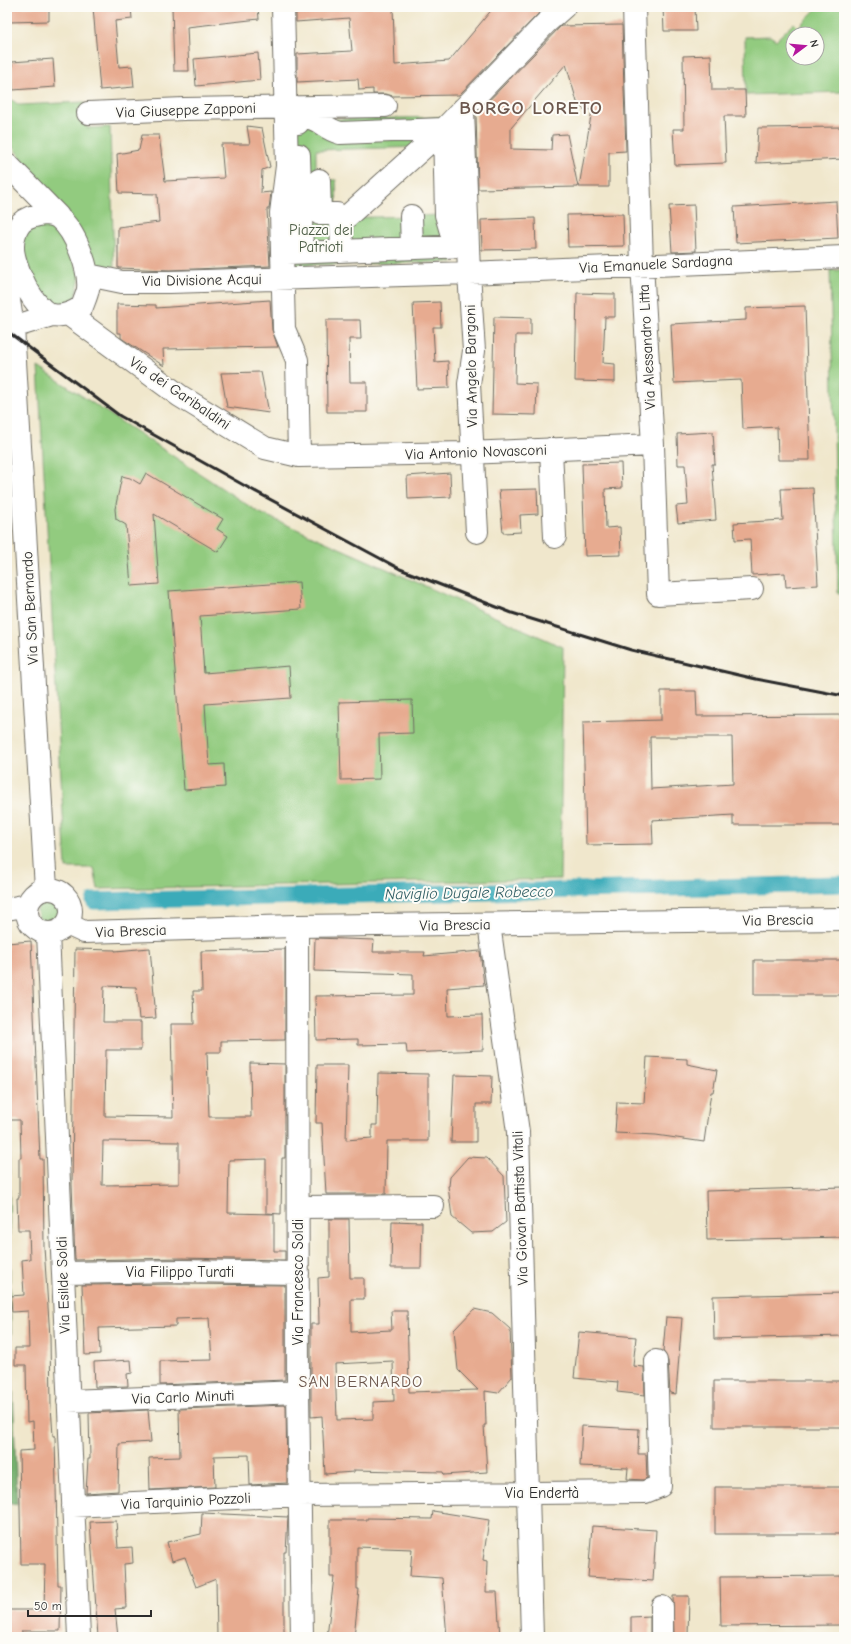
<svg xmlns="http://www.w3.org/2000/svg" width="851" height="1644" viewBox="0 0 851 1644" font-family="'Comic Neue',sans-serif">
<rect width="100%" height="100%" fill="#fdfcf7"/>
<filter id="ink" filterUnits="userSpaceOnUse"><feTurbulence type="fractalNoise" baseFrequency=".025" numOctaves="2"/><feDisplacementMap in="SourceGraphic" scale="8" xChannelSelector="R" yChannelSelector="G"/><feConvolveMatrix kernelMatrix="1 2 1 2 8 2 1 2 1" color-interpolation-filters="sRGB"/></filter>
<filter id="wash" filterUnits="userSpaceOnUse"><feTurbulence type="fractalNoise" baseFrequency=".012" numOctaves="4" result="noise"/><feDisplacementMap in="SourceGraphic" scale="16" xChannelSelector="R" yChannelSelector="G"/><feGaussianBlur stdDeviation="0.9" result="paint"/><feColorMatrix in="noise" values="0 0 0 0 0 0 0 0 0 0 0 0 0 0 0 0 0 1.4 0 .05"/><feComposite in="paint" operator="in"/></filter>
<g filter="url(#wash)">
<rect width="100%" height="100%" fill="#f0e7cc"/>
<path fill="#92cb7f" stroke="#5e7b55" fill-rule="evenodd" d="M818,7H844V92L746,95L745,37L770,36L776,40L794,23L798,27ZM793,34H817V58H793Z
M7,93L9,98L19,105L84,102L87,128L110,127L114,271L100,267L93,261L61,208L7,140Z
M449,117L453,262L295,265L291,120ZM444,129L445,215L337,218L336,180H316V150L424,147Z
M54,224L62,234L80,276L75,301L54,307L40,297L21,247L24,233L32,225Z
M830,270H844V594H838Z
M38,367L258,512L563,647L560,879L98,889L94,868H66Z
M37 911a12 12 0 1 1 24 0a12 12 0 1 1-24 0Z
M7,1130H9L10,1296H7Z"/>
<path fill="#75af6e" stroke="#506d4c" d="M7,1296H10L17,1505L7,1501Z"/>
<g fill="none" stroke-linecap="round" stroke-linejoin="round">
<path stroke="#3babb9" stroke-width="17" d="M94,901L844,884"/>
</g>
<g id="blocks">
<path fill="#e7ab90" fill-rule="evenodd" d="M9,7H49V21L9,22Z
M93,7H131L132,19L115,21L119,67L132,66L134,87L100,90Z
M172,7H258L259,19L187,27L189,71H174Z
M296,7H393L395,65L449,61L494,7H542V10L459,95L393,96L385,94H373V89L359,90L358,79L297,82V54L352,51L349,18L296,22Z
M663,7H695L696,31H664Z
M622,25L626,151L609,152V187H579L592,110L583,109L577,102L566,64L511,128V149L551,150L552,135L567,134L578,187L478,189L476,114L561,26Z
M258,53L260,80L196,86L194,59Z
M711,55L712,90H745L746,116H724L726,163L675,165L673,129H684L683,56Z
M53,59L55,87L13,90L12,62Z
M247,126L262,128L270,167L262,170L261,193L271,192L269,209H267L270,266L170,270L118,268V227L159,222L157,194L119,193L117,154L139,150L142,135H159L165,181L224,178L221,144H250Z
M844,127V159L756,163L758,128Z
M836,201L838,238L736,243L734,207Z
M694,205L696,251L672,252L669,206Z
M623,214L624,246L568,247L567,215Z
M535,218L536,249L482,250L481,220Z
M577,293L615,294V317H605L603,363L615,364V382L575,381Z
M270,300L272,330L278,347L163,349L164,366L121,338V333H117V304L156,305V308Z
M440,302L441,327H433L435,362L448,361L449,388L417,389L413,303Z
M805,306L810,460H778L777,427L743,429L741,380L674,383L671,324L746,320V308Z
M494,317L531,318V335H516L515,383L537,384L536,415L492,414Z
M326,320H360L361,339H349L350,382H367V412H327Z
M261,372L269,413L227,407L221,373Z
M713,432L715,464H712L716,520L678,523L676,506L688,505L685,465H678L677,434Z
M621,463L622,488L605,489L606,528L620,527L621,555L585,556L582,464Z
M146,473L223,519L217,529L228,536L218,552L154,514L159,584L131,586L126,525L116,519L115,509L122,476L130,478L140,484Z
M450,473L451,497L408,499L407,476Z
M813,488L818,585L786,587L785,573L752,575L750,539L735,540L734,523L783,520L781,489Z
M537,489L538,514L520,515L521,532L503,533L499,490Z
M299,582L301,609L200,616L204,673L289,666L291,698L205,704L209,765L224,764L225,787L184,790L169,591Z
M661,691H696L697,716L844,715V825H733V815L652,820L653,844L586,845L583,722L661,720ZM650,737H732L733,784L651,789Z
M412,700L413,733L379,734L380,779L341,780L339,702Z
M315,938L374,940L373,952H425L424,956L480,951L484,985L447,988L448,1016L482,1015L483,1050L407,1053L406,1044L358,1045V1039L316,1040L315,996L413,995V974L314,971Z
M31,941L40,1159H43L44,1247L50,1337L51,1406L53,1436H55L58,1585H61L60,1631H22L20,1637H7V1610H44L45,1564H21L19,1451L34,1450L33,1421L27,1422L26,1365H15V1348H29L28,1311L12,1312L10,1296L24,1295L22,1260L30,1259L29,1230H18L17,1198H19V1158H21L20,1120H7V1031L9,1030L7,943Z
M150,948L156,1018L139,1019L136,987L104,986L103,1022H141V1050H106L105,1116L173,1117L171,1024H194L193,991H202L201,951L285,949V1040L221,1041V1052H207L209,1117H251L250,1063L285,1064V1158H282L281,1214L266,1213V1159L229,1160L228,1213L274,1214V1251H285V1260L181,1258L75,1260L72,1185L75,949L115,950V951ZM103,1141L179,1142V1184L102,1185Z
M754,960H844V995H754Z
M647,1057L687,1059V1064L717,1070L713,1092H711L704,1142L656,1135L615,1133L617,1102L644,1103Z
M317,1065H348L346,1140L372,1138V1125H377L378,1073L428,1074V1141H387L386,1194H326L322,1123H316Z
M454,1075L492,1076L491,1104H476V1142H451Z
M468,1157L487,1158L504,1176L506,1222L493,1232L471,1233L452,1217L448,1186H449L450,1177Z
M844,1187V1237L707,1240L706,1191Z
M329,1219H349L350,1278H364V1299H351V1332L392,1330L391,1311H407L409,1392L478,1390L458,1370L454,1330L474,1309L492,1313L510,1329L512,1377L498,1393L485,1391L486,1425H484L487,1472L444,1475L443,1472L354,1470V1472L325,1474L322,1416L311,1417V1324H319L318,1278L329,1277ZM393,1361L394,1401L373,1402V1419L337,1420L335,1364Z
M392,1221L422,1222L421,1268H391Z
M181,1284L285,1285V1380L160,1385V1361L212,1360L209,1318L176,1319V1326L99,1328L100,1354L85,1355L82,1285Z
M844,1293V1336L714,1339L713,1296Z
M666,1317L682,1318L676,1394L670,1393L668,1361L663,1351Z
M579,1332L636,1337L633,1366L644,1367L645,1395L617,1392L618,1382L574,1378Z
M131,1360L132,1373L127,1374L128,1386L95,1387L94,1362Z
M714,1381H844V1427H714Z
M286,1405L287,1483L250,1485L249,1455L214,1456L215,1487L150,1490L149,1458L180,1457L179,1409Z
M148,1410L151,1442L119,1444L118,1491L86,1493L88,1459H90L89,1413Z
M582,1426L639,1429L638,1454H646L647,1478L643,1480L627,1479L628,1468L580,1466Z
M715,1487H844V1534H715Z
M433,1511L489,1520L483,1560L487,1561L486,1592H497L500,1637H447L442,1578L410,1576L412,1549L357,1547V1589H359L354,1637H327L334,1577H330V1520H367V1518L432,1519Z
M202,1513L288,1517L286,1552H284V1637H217L216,1579L196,1587L185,1557L172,1561L167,1542L201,1534Z
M116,1521L118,1548L132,1547L133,1563L124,1564L126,1608L115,1609L118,1637H98L90,1522Z
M592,1526L656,1530L653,1581L588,1577Z
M844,1576V1625L721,1626L720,1577Z
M673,1596H689L688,1637H674Z
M650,1616V1637H631V1617Z"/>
</g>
</g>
<g filter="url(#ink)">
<use href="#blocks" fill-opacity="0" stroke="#706d63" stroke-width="1"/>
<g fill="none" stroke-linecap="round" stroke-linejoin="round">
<defs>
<path id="minor" d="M283,7L287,166L281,213L284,329L297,360L299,456
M634,7L642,265L653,445L658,594L752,589
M463,109L469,273L474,351L469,384L477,532
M88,113L184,109L385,106
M298,123V117C320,116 321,128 340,133L444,129
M444,129L446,215L455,246
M299,155L302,251
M7,164L58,216
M319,180L320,214H337
M44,214C48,214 55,215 59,218C75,231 90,269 88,289C87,295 84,301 82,307C73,312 64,317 53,315C34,312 12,263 13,246C13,238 16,229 21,223C27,217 36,215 44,214Z
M411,216L412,248
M342,250L341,222L444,129L546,23L564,7
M287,253L467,246
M88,275L122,282H170L469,273L844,257
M7,287L13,327L52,315
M68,314L180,396L265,448L299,456L467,453L653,445
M13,327L46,889
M551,449L555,537
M489,924L518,1132L532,1637
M297,926L298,1392L302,1637
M48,933L79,1637
M298,1207L433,1206
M63,1273L181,1271L298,1273
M68,1401L298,1392
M73,1506L299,1495L645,1492L660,1486L656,1361
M662,1607V1637"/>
<path id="major" d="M27 911a22 22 0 1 1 44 0a22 22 0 1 1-44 0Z
M7,909L28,905
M67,924L84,932L297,926L844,919"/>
</defs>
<use href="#minor" stroke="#706d63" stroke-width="24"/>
<use href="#major" stroke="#706d63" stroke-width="24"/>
<use href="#minor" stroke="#fff" stroke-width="22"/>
<use href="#major" stroke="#fff" stroke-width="22"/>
<path stroke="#2b2b2b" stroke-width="3" d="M7,331L120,416L247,487L400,569L512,613L631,650L756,679L844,696"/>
</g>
</g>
<g text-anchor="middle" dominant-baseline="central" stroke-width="4" stroke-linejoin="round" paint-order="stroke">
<g font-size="15" fill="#2b2b2b" stroke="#fdfcf7">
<text transform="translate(186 110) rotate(-2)">Via Giuseppe Zapponi</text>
<text transform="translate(656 264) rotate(-3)">Via Emanuele Sardagna</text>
<text transform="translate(202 280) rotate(-1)">Via Divisione Acqui</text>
<text transform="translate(647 347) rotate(-93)">Via Alessandro Litta</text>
<text transform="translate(471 366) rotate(-91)">Via Angelo Bargoni</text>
<text transform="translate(180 393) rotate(34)">Via dei Garibaldini</text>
<text transform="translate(476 452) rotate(-2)">Via Antonio Novasconi</text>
<text transform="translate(30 608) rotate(-93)">Via San Bernardo</text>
<text transform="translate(778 920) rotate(-1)">Via Brescia</text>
<text transform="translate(455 925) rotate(-1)">Via Brescia</text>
<text transform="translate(131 931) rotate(-2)">Via Brescia</text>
<text transform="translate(520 1208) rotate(-92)">Via Giovan Battista Vitali</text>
<text x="180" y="1272">Via Filippo Turati</text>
<text transform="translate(298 1282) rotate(-90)">Via Francesco Soldi</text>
<text transform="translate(63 1285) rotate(-92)">Via Esilde Soldi</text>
<text transform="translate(183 1397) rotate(-2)">Via Carlo Minuti</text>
<text x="542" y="1493">Via Endertà</text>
<text transform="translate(186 1501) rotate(-3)">Via Tarquinio Pozzoli</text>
</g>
<g font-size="15" fill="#4a5b44" stroke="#fdfcf7">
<text x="321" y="230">Piazza dei<tspan x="321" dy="17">Patrioti</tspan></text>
</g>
<g font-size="16" font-style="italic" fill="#315e64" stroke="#fdfcf7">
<text transform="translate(469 893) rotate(-1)">Naviglio Dugale Robecco</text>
</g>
<g font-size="16" letter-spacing="1" fill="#6d584e" stroke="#fdfcf7">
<text x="361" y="1382">SAN BERNARDO</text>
</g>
<g font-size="19" font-weight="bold" letter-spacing="1" fill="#6d584e" stroke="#fdfcf7">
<text x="531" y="108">BORGO LORETO</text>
</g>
</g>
<rect width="851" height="1644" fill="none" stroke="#fdfcf7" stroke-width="24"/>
<g transform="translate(805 46) rotate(74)"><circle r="19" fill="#fdfcf7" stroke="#a9a8a5"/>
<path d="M0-3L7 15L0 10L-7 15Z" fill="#b5179e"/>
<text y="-6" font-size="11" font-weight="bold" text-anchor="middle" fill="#2b2b2b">N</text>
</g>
<path d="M28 1610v6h123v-6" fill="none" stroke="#2b2b2b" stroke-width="2"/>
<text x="34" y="1610" font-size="12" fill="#2b2b2b" stroke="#fdfcf7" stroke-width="3" paint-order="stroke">50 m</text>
</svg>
